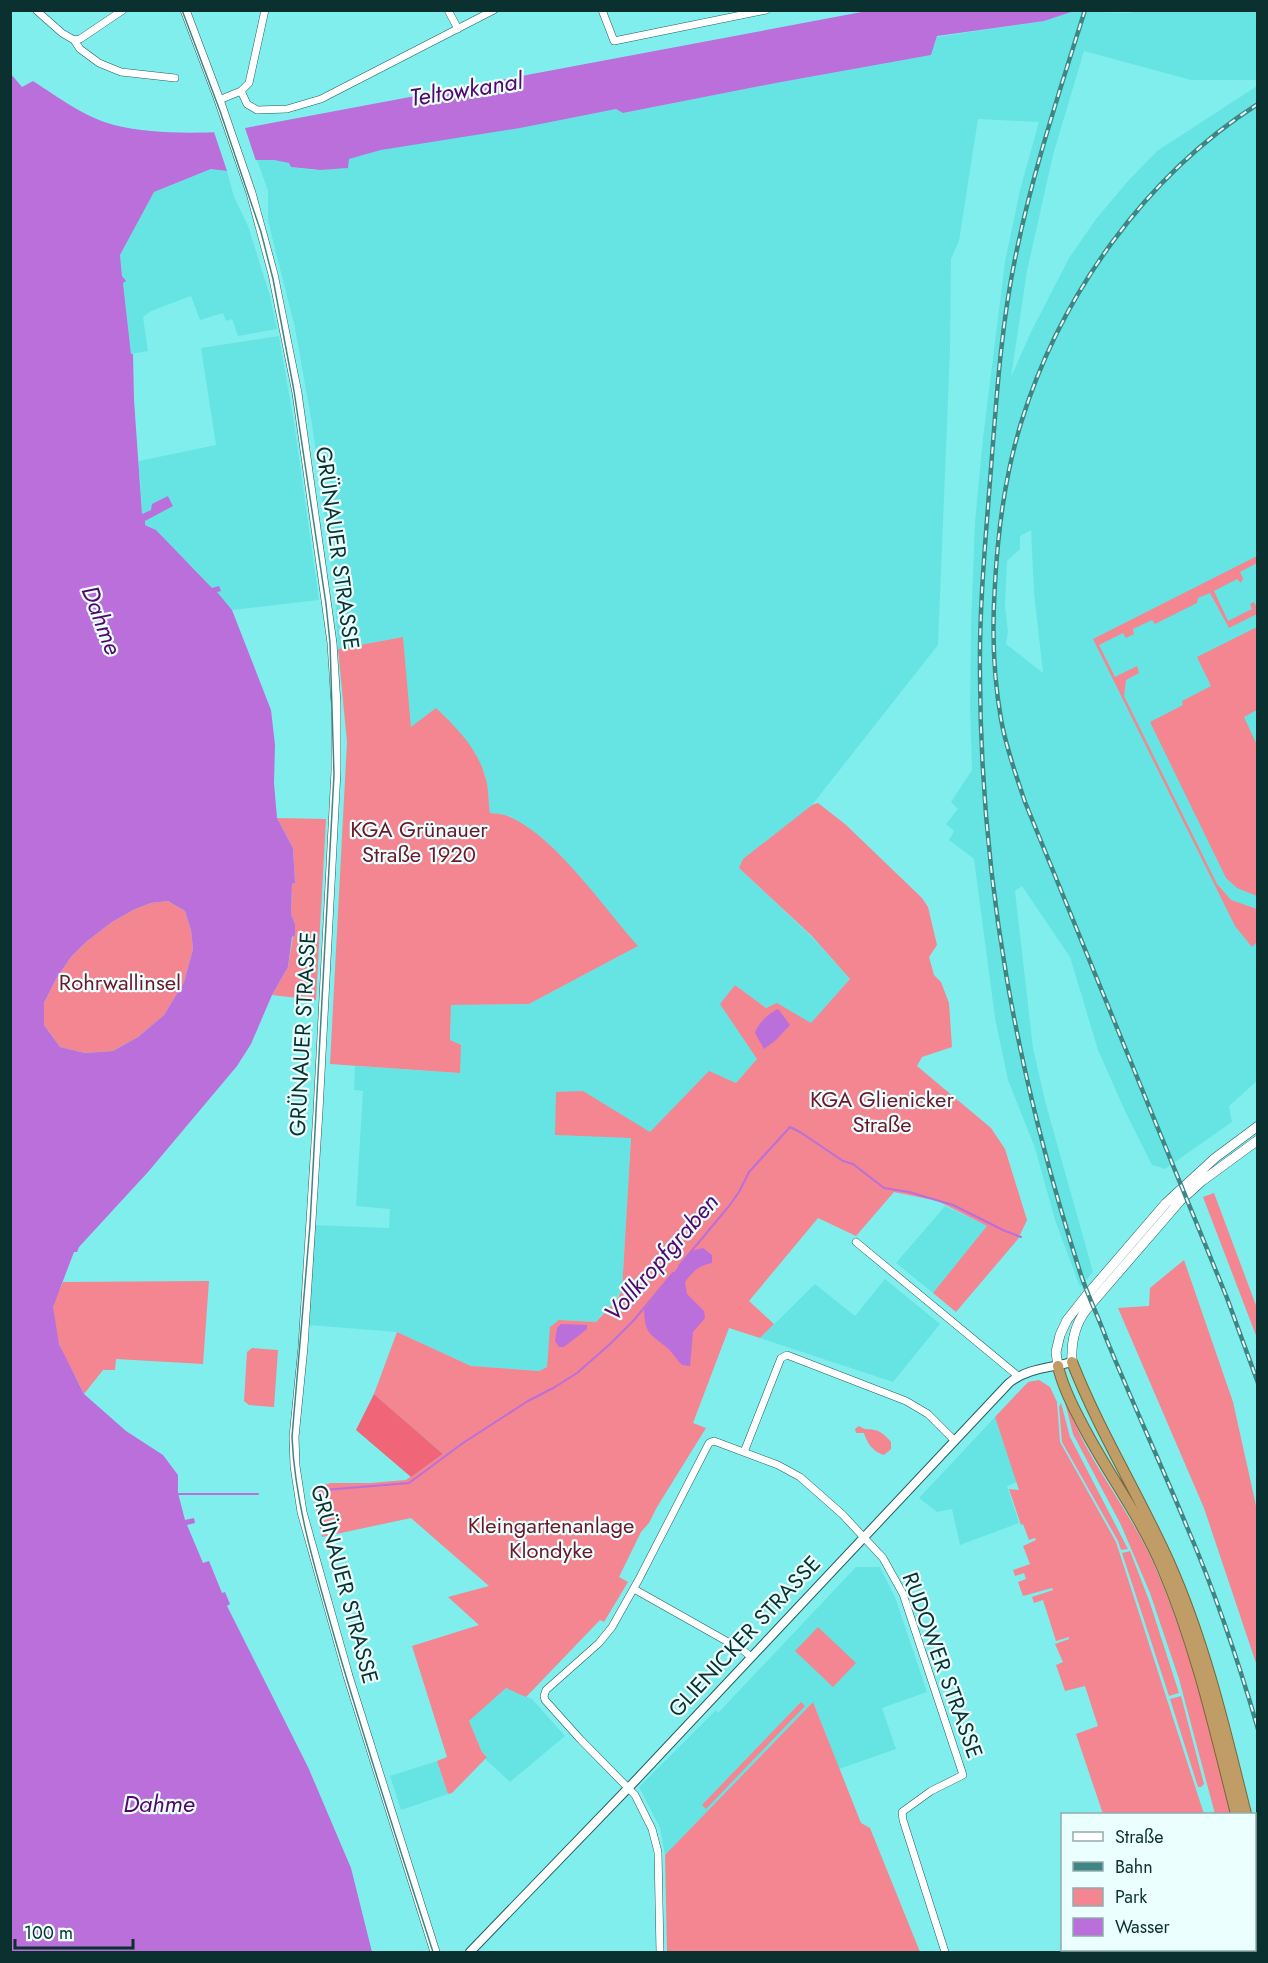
<svg xmlns="http://www.w3.org/2000/svg" width="1268" height="1963" viewBox="0 0 1268 1963" font-family="Jost,sans-serif">
<rect width="100%" height="100%" fill="#80eeed"/>
<path fill="#66e4e3" fill-rule="evenodd" d="M1145,10L1257,11V80H1191L1084,51L1053,155L1027,271L1011,377L1030,334L1069,258L1096,219L1128,181L1157,151L1257,86V1081L1229,1106L1232,1122L1165,1169L1152,1165L1125,1111L1098,1050L1070,957L1022,886L1015,891L1033,1048L1045,1101L1093,1272L1080,1287L1055,1220L1035,1148L1008,1080L995,1018L974,859L949,840L954,831L946,824L958,809L951,802L972,770L970,707L971,625L975,522L983,438L1005,262L1020,190L1039,122L978,119L959,241L951,259L950,351L938,645L812,805L744,859L739,868L814,939L850,979L811,1024L777,1004L766,1008L735,985L721,1004L757,1059L736,1083L709,1072L650,1132L632,1122L555,1135L631,1137L622,1290L596,1322L559,1320L547,1367L539,1371L471,1366L397,1332L308,1325L314,1225L389,1228L390,1209L356,1206L363,1091L354,1090L355,1066L460,1073L450,1040L451,1005L529,1004L638,946L510,816L490,813L486,777L475,753L411,728L403,637L338,649L335,592L312,424L295,328L268,221V191L257,160H274L289,163L291,167L313,170L348,168L349,159L381,150L616,109L624,113L776,83L931,55L937,37L1044,21L1073,11L1128,13ZM1031,530L1034,593L1043,673L1006,644L1008,632L1005,606L1007,561L1020,549V536Z
M212,169L227,171L234,197L248,226L270,296L277,329L238,336L232,319L226,321L223,313L200,320L191,296L151,311L143,317L148,351L131,354L120,255L154,192Z
M279,336L295,429L319,600L232,610L192,567L151,527L145,525V521L173,505L168,496L151,510L142,514L140,475H138L139,461L216,445L201,348Z
M945,1206L988,1226L933,1293L896,1263Z
M885,1279L940,1324L893,1382L760,1338L815,1284L855,1316Z
M995,1417L1017,1482L1007,1486L1019,1523L960,1545L952,1509L937,1512L919,1498Z
M856,1567H880L895,1597L927,1692L882,1708L896,1749L839,1769L813,1702L665,1855L660,1828L639,1787L716,1710L718,1713Z
M506,1688L532,1699L565,1736L510,1782L485,1759L487,1756L482,1752L469,1721Z
M437,1761L448,1794L401,1810L390,1776Z"/>
<path fill="#f38691" d="M1257,556V563L1240,572L1243,578L1241,583L1237,579L1214,591L1228,621L1252,609L1250,604L1254,602L1257,608V614L1229,628L1210,593L1198,598L1197,603L1155,624L1152,620L1133,629L1134,634L1126,638L1123,633L1099,645L1115,677L1137,666L1139,673L1126,680L1124,696L1217,884L1231,900L1257,909L1256,937L1257,942L1252,947L1235,926L1093,639Z
M1257,627V710L1244,717L1257,745V896L1237,888L1226,878L1150,722L1183,705L1182,701L1211,686L1197,657Z
M403,637L411,727L436,708C457,728 477,748 485,776C489,787 488,801 490,813C497,814 506,814 512,818C557,839 604,908 638,946L529,1004L451,1005L450,1040L461,1045L460,1073L330,1064L347,742L338,649Z
M818,803L845,824L922,898L928,907L937,945L929,957L934,975L941,982L949,1003L952,1047L922,1057L917,1066L991,1128L1005,1149L1027,1220L1018,1239L956,1312L933,1293L987,1226L938,1201L894,1192L856,1236L818,1218L749,1301L774,1324L760,1338L729,1328L693,1423L706,1428L657,1507L649,1523L641,1532L619,1577L628,1582L604,1622L600,1620L526,1697L506,1688L469,1721L482,1752L487,1757L452,1793L448,1794L437,1761L447,1757L412,1646L479,1625L448,1597L489,1586L411,1518L322,1537L311,1488L331,1483H370L406,1480L443,1454L374,1394L397,1332L471,1366L539,1371L547,1367L550,1327L559,1320L596,1322L617,1299L622,1290L631,1138L555,1135L556,1092L583,1091L650,1132L709,1071L736,1083L757,1059L720,1004L735,985L766,1008L777,1003L811,1023L850,979L812,936L739,868L743,859L812,805Z
M277,818L326,819L316,1000L272,995L288,967L295,924L291,914L292,884L295,883L293,848Z
M168,901L185,911L191,930L193,949L184,982L164,1015L138,1037L113,1051L85,1053L60,1047L44,1025V1003L56,979L71,957L86,942L112,922L135,909L151,903Z
M1214,1193L1257,1308V1338L1203,1197Z
M1184,1260L1233,1402L1255,1501L1258,1516L1257,1666L1204,1508L1118,1308L1149,1306L1150,1288Z
M209,1281L203,1364L116,1359L115,1370H103L84,1394C72,1367 51,1341 53,1309C53,1300 60,1290 63,1282Z
M252,1348L278,1350L274,1407L249,1405L244,1401L247,1352Z
M1039,1380L1050,1387L1057,1402L1060,1442L1116,1542L1204,1814H1103L1076,1734L1098,1726L1085,1686L1065,1691L1056,1665L1063,1662L1055,1644L1069,1639V1637L1056,1641L1043,1600L1034,1603L1032,1597L1053,1590L1052,1588L1023,1596L1018,1582L1026,1579L1024,1573L1015,1576L1013,1570L1030,1564L1023,1546L1036,1540L1035,1538L1029,1540L1023,1524L1021,1525L1009,1489L1019,1490L995,1417L1028,1382Z
M1065,1402C1073,1419 1080,1436 1089,1452C1110,1489 1135,1523 1153,1562C1189,1643 1210,1729 1233,1814H1215L1179,1679L1150,1593L1121,1525L1073,1434Z
M1061,1403L1070,1437L1128,1549L1121,1550L1118,1541L1062,1442L1059,1407Z
M859,1426C866,1431 868,1428 874,1430C881,1431 887,1437 891,1442V1449L884,1455C873,1452 867,1443 864,1433H856L855,1429Z
M1130,1551L1150,1603L1179,1693L1169,1696L1122,1553Z
M818,1627L856,1663L833,1687L795,1651Z
M1181,1696L1204,1784L1201,1787H1198L1170,1699Z
M801,1702L805,1706L706,1809L702,1805Z
M813,1702L861,1823L870,1828L920,1952H667L665,1855Z"/>
<path fill="#f06678" d="M374,1394L443,1454L411,1477L356,1430Z"/>
<path fill="#ba6fdb" fill-rule="evenodd" d="M867,11H1074L1044,21L937,36L931,55L776,83L623,113L616,109L520,128L381,150L349,159L348,168L320,170L291,167L289,163L274,160H257L227,171L211,169L154,192L120,255L122,276L126,281L123,283L131,354H133L134,400L142,514L151,510L152,504L168,496L173,506L145,521V525L156,530L212,588L219,586L221,591L217,592L232,610L271,710L275,745L274,783L277,818L293,848L295,883L292,884L291,914L295,924V935L292,937L288,967L272,995L251,1044L237,1066L148,1172L79,1247L77,1252H74L53,1307L59,1344L84,1394L126,1431L163,1455L178,1475V1493L185,1520L194,1518L195,1523L187,1525L203,1563L209,1561L222,1593L225,1592L230,1604L227,1606L308,1767L351,1868L372,1952H11L10,73L22,87L33,81C58,97 84,117 114,125C149,134 188,133 224,132ZM168,901L185,911L191,930L193,949L184,982L164,1015L138,1037L113,1051L85,1053L60,1047L44,1025V1003L56,979L71,957L86,942L112,922L135,909L151,903Z
M778,1009L790,1025L776,1040L764,1049L755,1033C758,1023 769,1013 778,1009Z
M703,1248L712,1255V1263C698,1266 693,1271 685,1282L687,1294L704,1311L705,1318L693,1332L690,1366L682,1365C676,1359 672,1351 665,1346C649,1333 645,1333 644,1310L691,1251Z
M561,1324L587,1325V1329L564,1347H559L555,1341L557,1328Z"/>
<path fill="#80eeed" d="M244,125L257,164L228,174L213,129Z"/>
<g fill="none" stroke-linecap="round" stroke-linejoin="round">
<path stroke="#ba6fdb" stroke-width="2" d="M679,1266L729,1206L739,1192L749,1172L790,1127L800,1132L843,1161L853,1164L884,1188L909,1192L953,1205L1003,1230L1021,1237
M312,1491L409,1483L463,1443L528,1401L555,1387L577,1373L610,1344L634,1320L673,1273
M177,1494H258"/>
<defs>
<path id="minor" d="M36,10L62,33L74,40L80,49L99,63L121,72L175,78
M448,10L458,29
M602,10L614,41L766,10
M74,40L80,39L123,10
M241,91L247,104L257,110L287,109L321,99L494,10
M219,100L241,91L249,83L265,10
M856,1242L1018,1376
M744,1452L781,1358L787,1355L906,1401L928,1414L954,1440
M634,1589L744,1651L751,1657
M660,1952L658,1852L652,1829L635,1795L580,1739L545,1700L544,1696L546,1690L599,1643L612,1627L639,1579L709,1443L714,1441L778,1465L800,1477L842,1514L883,1558L903,1594L963,1775L931,1791L902,1812L903,1820L945,1952"/>
<path id="tertiary" d="M470,1952L636,1780L1009,1383C1027,1368 1050,1368 1072,1362"/>
<path id="secondary" d="M185,10L219,100L251,193L273,274L297,393L332,643L336,704V771L318,1111L303,1347L294,1437L295,1466L302,1512L348,1676L435,1952
M1072,1362C1071,1343 1074,1326 1086,1310L1180,1201L1202,1181L1258,1140
M1058,1366L1056,1352L1060,1335L1067,1320L1086,1296L1166,1203L1215,1158L1258,1126"/>
<path id="trunk" d="M1072,1362C1099,1431 1139,1495 1169,1562C1205,1643 1225,1729 1246,1814
M1058,1366C1062,1385 1071,1403 1080,1420C1105,1470 1140,1515 1162,1567C1196,1646 1215,1731 1236,1814
M1254,1849L1258,1862
M1254,1900L1258,1919"/>
</defs>
<use href="#minor" stroke="#225e5e" stroke-width="8"/>
<use href="#tertiary" stroke="#225e5e" stroke-width="10"/>
<use href="#secondary" stroke="#225e5e" stroke-width="10"/>
<use href="#trunk" stroke="#77673b" stroke-width="12"/>
<use href="#minor" stroke="#fff" stroke-width="7"/>
<use href="#tertiary" stroke="#fff" stroke-width="8"/>
<use href="#secondary" stroke="#fff" stroke-width="9"/>
<use href="#trunk" stroke="#c09c67" stroke-width="10"/>
<path stroke="#3f8584" stroke-width="1.5" d="M182,10L220,111L261,232L273,279L294,391L326,604L330,643L334,774L310,1225L292,1437C295,1504 315,1568 333,1632C364,1740 399,1846 433,1952"/>
<defs>
<path id="rail" d="M1085,10C1059,93 1032,174 1015,259C1000,332 996,407 990,481C985,546 979,611 980,676C981,884 1017,1075 1080,1272C1087,1294 1098,1316 1106,1338C1132,1402 1161,1464 1187,1527C1215,1592 1238,1660 1258,1729
M1258,104C1145,176 1060,296 1021,423C1005,475 998,529 995,584C992,629 993,674 1001,719C1006,748 1016,775 1025,802L1227,1298L1258,1383"/>
</defs>
<use href="#rail" stroke="#3f8584" stroke-width="4.5"/>
<use href="#rail" stroke="#ebfffe" stroke-width="2" stroke-dasharray="7" stroke-linecap="butt"/>
</g>
<g text-anchor="middle" dominant-baseline="central" stroke-width="4.5" stroke-linejoin="round" paint-order="stroke">
<g font-size="22" fill="#0b3030" stroke="#ebfffe">
<text transform="translate(338 548) rotate(82)">GRÜNAUER STRASSE</text>
<text transform="translate(302 1034) rotate(-87)">GRÜNAUER STRASSE</text>
<text transform="translate(345 1584) rotate(75)">GRÜNAUER STRASSE</text>
<text transform="translate(744 1636) rotate(-47)">GLIENICKER STRASSE</text>
<text transform="translate(943 1665) rotate(70)">RUDOWER STRASSE</text>
</g>
<g font-size="22" fill="#6e1728" stroke="#ebfffe">
<text x="419" y="829">KGA Grünauer<tspan x="419" dy="25">Straße 1920</tspan></text>
<text x="120" y="982">Rohrwallinsel</text>
<text x="882" y="1099">KGA Glienicker<tspan x="882" dy="25">Straße</tspan></text>
<text x="551" y="1525">Kleingartenanlage<tspan x="551" dy="25">Klondyke</tspan></text>
</g>
<g font-size="24" font-style="italic" fill="#54066e" stroke="#ebfffe">
<text transform="translate(466 89) rotate(-9)">Teltowkanal</text>
<text transform="translate(102 620) rotate(69)">Dahme</text>
<text transform="translate(661 1257) rotate(-49)">Vollkropfgraben</text>
<text x="159" y="1803">Dahme</text>
</g>
</g>
<rect width="1268" height="1963" fill="none" stroke="#0b3030" stroke-width="24"/>
<rect x="1061" y="1813" width="195" height="138" fill="#ebfffe" stroke="#91acac" stroke-width="1.5"/>
<rect x="1073" y="1832" width="30" height="9" fill="#ffffff" stroke="#91acac" stroke-width="1.5"/>
<text x="1115" y="1843" font-size="18" fill="#0b3030">Straße</text>
<rect x="1073" y="1862" width="30" height="9" fill="#3f8584" stroke="#91acac" stroke-width="1.5"/>
<text x="1115" y="1873" font-size="18" fill="#0b3030">Bahn</text>
<rect x="1073" y="1888" width="30" height="18" fill="#f38691" stroke="#91acac" stroke-width="1.5"/>
<text x="1115" y="1903" font-size="18" fill="#0b3030">Park</text>
<rect x="1073" y="1918" width="30" height="18" fill="#ba6fdb" stroke="#91acac" stroke-width="1.5"/>
<text x="1115" y="1933" font-size="18" fill="#0b3030">Wasser</text>
<path d="M15 1939v9h118v-9" fill="none" stroke="#0b3030" stroke-width="3"/>
<text x="24" y="1939" font-size="18" fill="#0b3030" stroke="#ebfffe" stroke-width="4.5" paint-order="stroke">100 m</text>
</svg>
